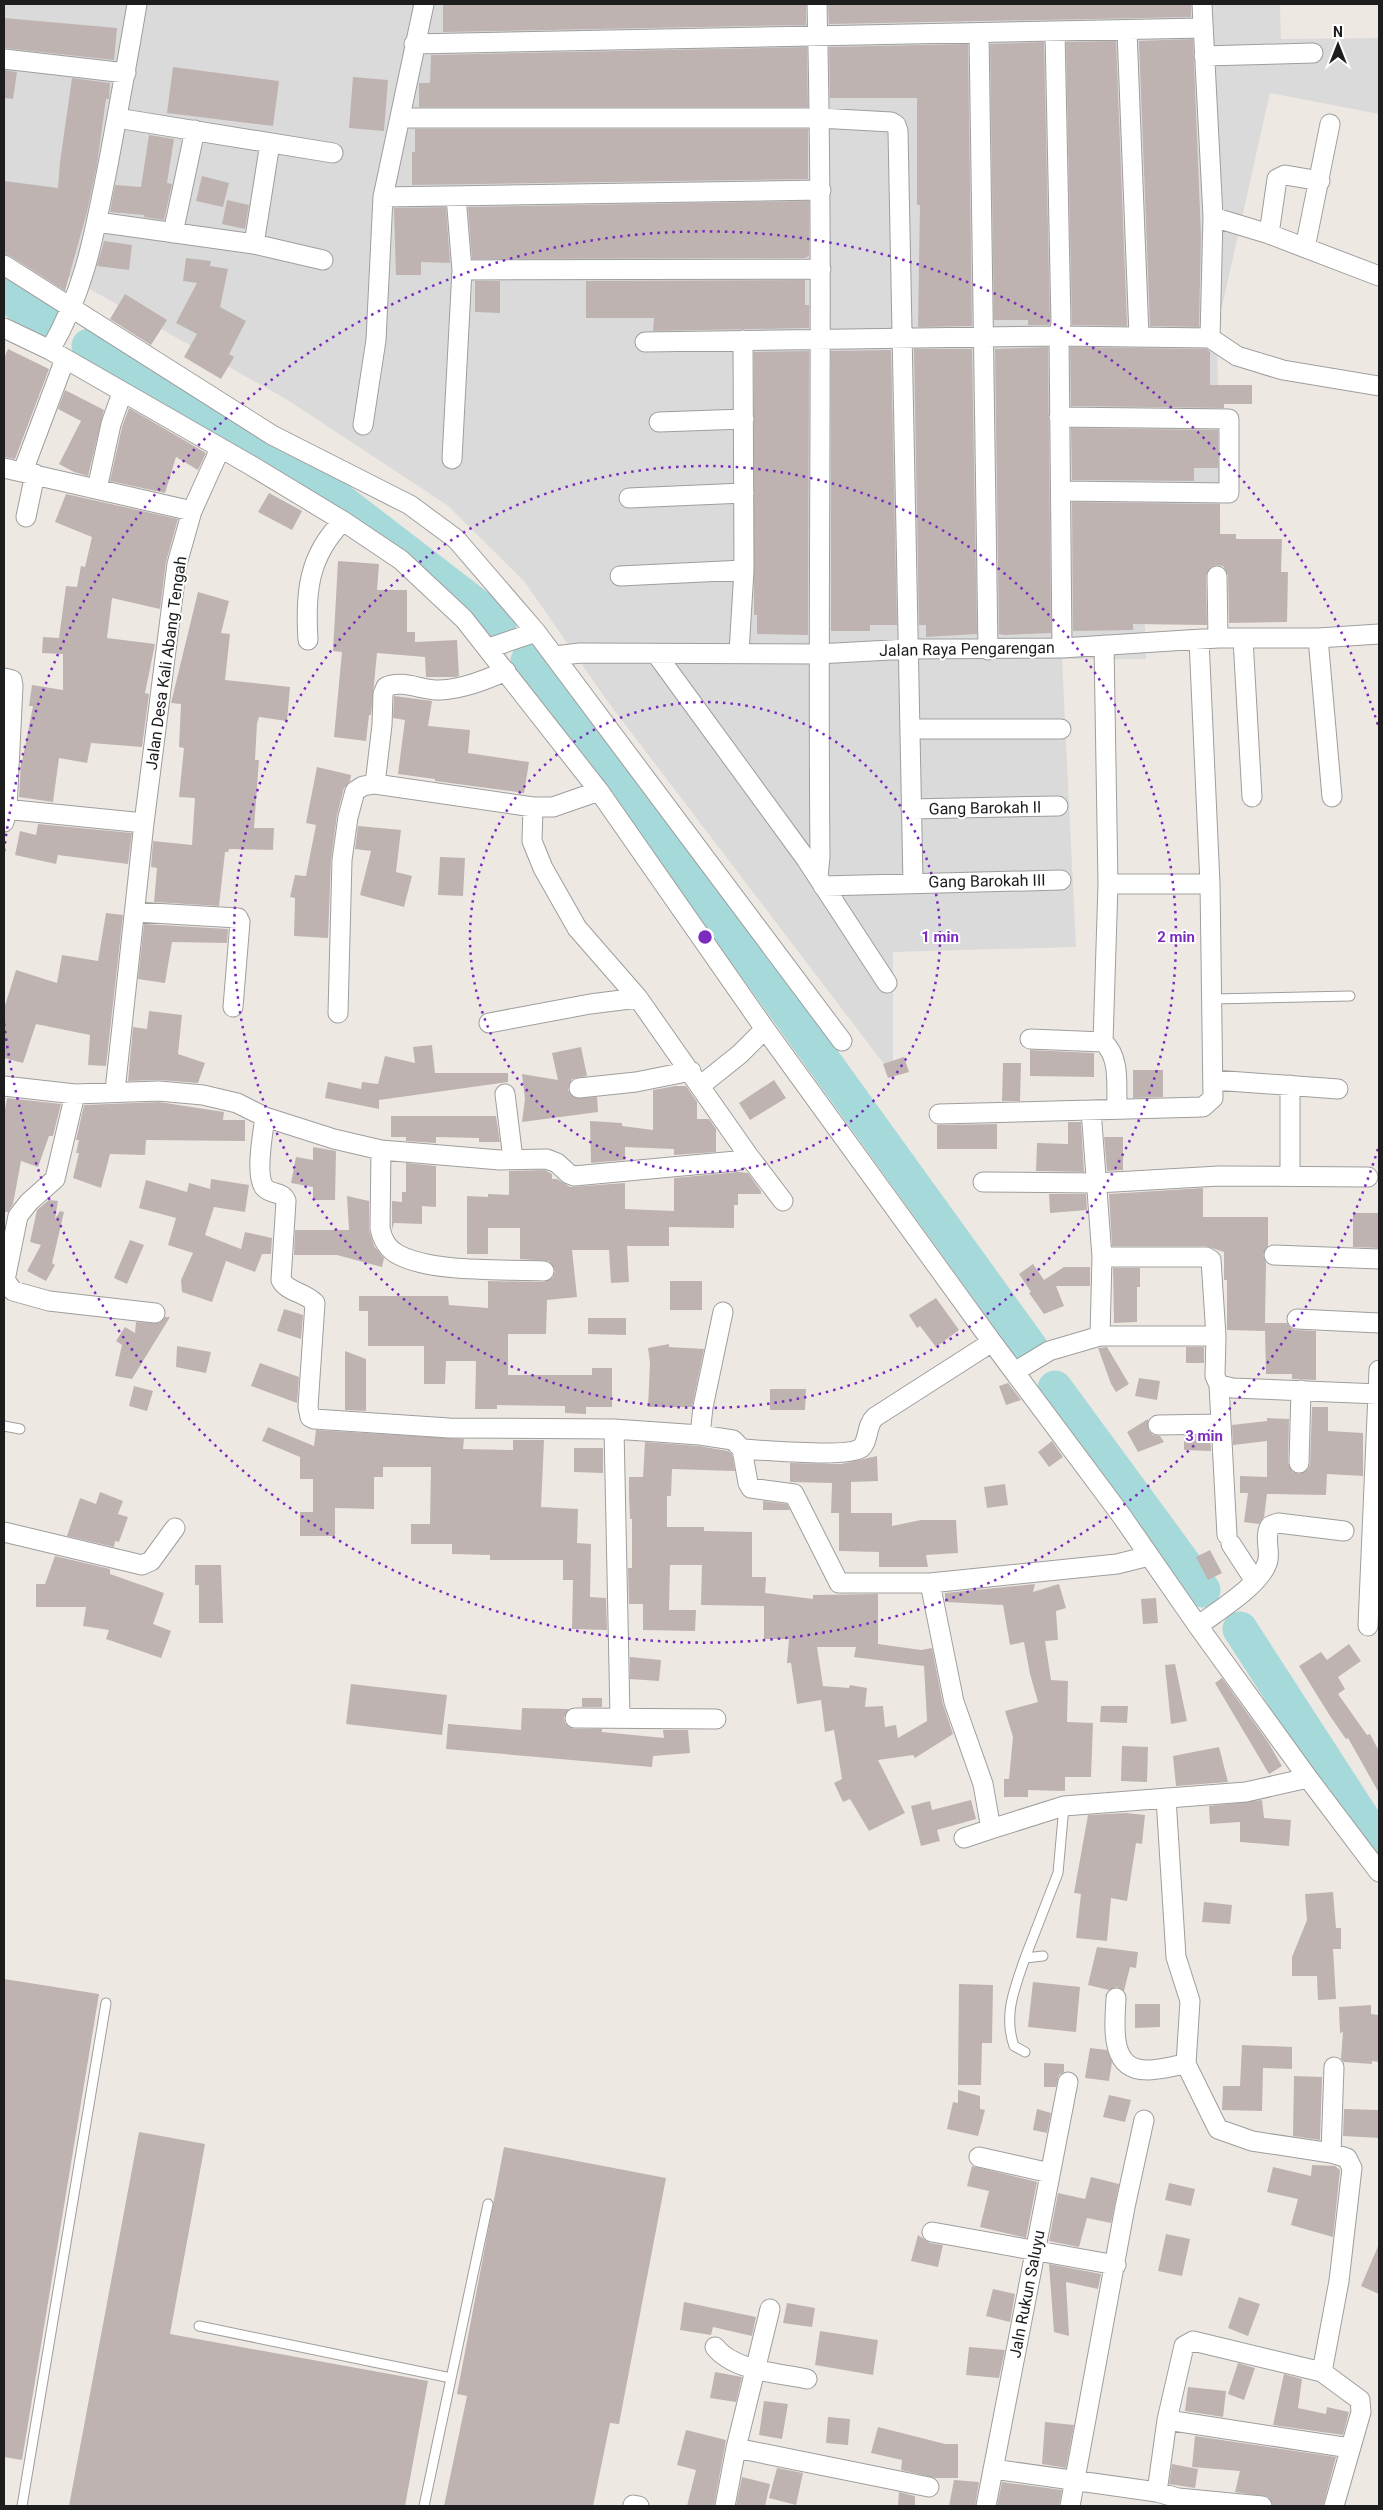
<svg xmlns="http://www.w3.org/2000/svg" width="1383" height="2510" viewBox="0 0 1383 2510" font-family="Roboto,sans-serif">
<rect width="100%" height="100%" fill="#eee8e3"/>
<path fill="#dbdada" d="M4,4H1280L1281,39L1379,38V114L1270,93L1217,329L1221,574L1143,576L1146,659H1062L1076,947L893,952V1076L608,702L524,581L447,505L286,399L4,241Z"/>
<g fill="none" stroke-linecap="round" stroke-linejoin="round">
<path stroke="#a5d9da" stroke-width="35" d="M4,293L47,324
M89,346L330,493L477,606L499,629
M528,661L745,952L1030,1347
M1055,1388L1203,1590
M1240,1629L1379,1844"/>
</g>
<path fill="#beb3b0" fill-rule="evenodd" d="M443,4H806V25L443,32Z
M828,4H1191V17L829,24Z
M4,18L117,28L114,60L4,48Z
M1193,39L1201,237L1199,327L1150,326L1139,41Z
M1116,41L1127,326L1072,325L1066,42Z
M1044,42L1050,322L1049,325H1028V320H994L990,44Z
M968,44L972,326L918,327L920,205H917V98H830L829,47Z
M807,47L808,107H419V83H430L431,55Z
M173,67L279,81L273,126L167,113Z
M4,70L17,72L13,99L4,98Z
M353,77L388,80L384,131L349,128Z
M72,78L110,83L109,99H106L97,165L87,212L65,291L10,256L4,254V181L58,188L60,162Z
M415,129H808V179L412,185V152H415Z
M149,135L174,139L167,183L172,184L164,220L144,217V215L110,212L115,185L141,187Z
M202,176L229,183L223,207L196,201Z
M227,200L249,205L245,229L222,224Z
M809,201V256L805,258L472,259L468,207Z
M446,207L450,263L421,262V275H396L394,208Z
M104,241L132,245L129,270L97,266Z
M186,258L211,261L210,266L228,269L220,307L246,321L229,354L234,357L221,379L184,357L197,334L176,323L197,283L183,281Z
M805,280V305H809V328L653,331L654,318H586V281Z
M475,281H500V313L475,312Z
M125,294L167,320L151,345L110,319Z
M1048,347L1051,633L1004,635L999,634L995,349Z
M1070,347L1207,349L1210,352V385H1252V404H1224V408L1071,406Z
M8,349L49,369L15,459L4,457V358Z
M914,349H972L977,634L926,637V625H919Z
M891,350L897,625H870V631H831V351Z
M809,351L808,635L757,634V615H754V352Z
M65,390L104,410L88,476L74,472L59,464L81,421L58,409Z
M129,408L206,453L198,470L176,457L165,493L110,481L122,427Z
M1071,428L1218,430V468H1194V481L1072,480Z
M269,493L302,511L292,530L258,512Z
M66,494L178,519L166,562L160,609L112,598L107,638L155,644L145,693L149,694L142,747L91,743L87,763L59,758L53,802L19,797L21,762H22L33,706H29L32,685L63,690V654L42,653L43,637L59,638L66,586L77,587L81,566L85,567L92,537L55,522Z
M1072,502L1220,504V534H1236V539H1282L1281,572H1288L1287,622L1229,623L1228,575L1223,566L1216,565L1211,567L1206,576L1207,625L1133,624V630L1073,631Z
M338,561L379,564L377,590H407V632H415V642L457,640L459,676L455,677H426L425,657L377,653L371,715H369L366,741L334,737L342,652L333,651Z
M198,592L229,601L221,633L230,634L225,680L290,687L287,721L259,717L257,723L255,760H259L254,828H274L273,850L229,849L228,852H225L219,906L154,902L157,868L151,867L153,841L192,845L195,798L179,797L184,748L179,747L181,704L171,703Z
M394,696L432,701L428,726L470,730L468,753L529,762L524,793L435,781V779L398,774L405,720L393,718Z
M317,767L351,775L350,781L344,788L337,815L331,860L328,938L294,936L295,898L290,897L295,875L306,876L316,825L306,823Z
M38,824L132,833L128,864L58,855L56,864L15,855L20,831L36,835Z
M358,826L401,830L396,872L412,876L404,907L360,895L371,851L355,849Z
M440,857L465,858L463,896L438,895Z
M106,913L123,915L106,1066L88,1065L90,1035L36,1024L23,1063L4,1058V1009L16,970L57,983L62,955L98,961Z
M144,924L228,929L227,943L172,942L165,983L138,979Z
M149,1011L182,1015L178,1054L205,1063L198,1083L160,1080L128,1081L133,1027L147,1029Z
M432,1045L435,1073H508V1082L379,1100V1109L325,1098L328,1082L361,1089L362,1082L378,1084L385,1056L415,1063L413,1047Z
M581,1047L587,1076L572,1079L568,1090L575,1098L597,1097L598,1112L522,1122L525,1099L522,1074L558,1080L552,1053Z
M1030,1050L1094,1053V1077L1030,1076Z
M904,1057L909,1072L888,1078L883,1064Z
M1003,1063H1021L1020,1101H1002Z
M1133,1070H1163V1097L1133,1098Z
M774,1080L786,1098L750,1120L739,1103Z
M675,1086H686L697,1102V1119H709L716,1129V1152L674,1155V1149L625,1147V1160L591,1163L590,1121L622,1123V1126L653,1130V1090Z
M7,1098L61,1104L53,1136H49L38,1167L21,1161L13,1204L8,1212H4V1115Z
M159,1102L224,1112L223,1120H245V1141L146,1140L145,1155L110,1154L101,1188L73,1178L79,1153H76L79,1140H76L84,1105Z
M391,1116H496L500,1142H479V1138L436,1137V1143L406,1141V1137H391Z
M1068,1122H1081L1084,1172L1036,1171L1037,1143L1068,1144Z
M997,1124V1149H937V1125Z
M1104,1137H1123V1170L1107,1171Z
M313,1147L336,1151L335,1200H313V1187L291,1183L296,1157L313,1160Z
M406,1163L436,1166V1207L422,1206V1224L394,1223L392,1230V1201L402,1202V1192H406Z
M545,1170L552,1174V1179H557L570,1187L625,1183V1209L674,1211V1178L738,1172L748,1173L761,1191V1194H738V1205H734V1228L669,1227V1246H627L629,1282L611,1283L609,1250H572L577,1297L547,1300L546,1334H508V1375H592V1368H612V1407H586V1414L565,1413V1406L497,1405V1409H475L476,1361H446L445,1384H424V1346H368V1311H359V1296H448L449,1305L488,1308V1281L544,1282L553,1277L555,1271L549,1261L520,1259V1228H488V1254H467V1196L488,1197V1194L509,1195V1171Z
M211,1179L249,1185L245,1212L214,1207L205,1235L241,1249L245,1232L272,1238L271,1254H262L255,1272L226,1261L212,1302L182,1292L181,1280L193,1253L168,1245L176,1218L139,1208L146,1180L187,1192L189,1183L210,1189Z
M1203,1188V1217H1268V1246L1263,1255L1266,1263L1265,1323H1287L1291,1328L1296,1330L1316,1331V1380L1292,1379V1374H1266L1265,1331L1227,1330V1280H1224V1252L1206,1246H1112L1109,1194Z
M1049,1194H1086L1087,1210L1050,1213Z
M347,1196L369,1201V1230L374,1246L384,1258L382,1267L337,1255H294L295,1230H349Z
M49,1200L58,1201L55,1219L60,1211L64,1212L52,1263L55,1265L46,1281L27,1271L41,1245L30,1242L37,1210Z
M1353,1213H1379V1248L1353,1247Z
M130,1240L144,1245L127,1284L114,1278Z
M1033,1264L1044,1280L1064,1267H1090V1286H1056L1064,1306L1044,1314L1029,1293L1031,1292L1019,1274Z
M1113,1268H1140V1287H1137V1322L1114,1323Z
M670,1281H702V1310H670Z
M936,1298L959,1330L936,1347L920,1326L917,1328L909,1315Z
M284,1309L303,1315L301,1339L277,1331Z
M165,1317H170L132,1379L115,1376L122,1345L116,1341L125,1327L135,1333L136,1322L159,1323Z
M588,1318H626V1335L588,1334Z
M669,1344V1347L704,1349L692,1407H648L650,1363L648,1348Z
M177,1346L211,1352L206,1373L176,1367Z
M1107,1347L1129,1384L1116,1392L1111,1384L1098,1348Z
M1186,1347H1204V1363H1186Z
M345,1351L366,1359V1411L345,1410Z
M260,1363L299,1377L297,1403L251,1386Z
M1139,1378L1160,1381L1157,1400L1135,1396Z
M1008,1383L1021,1400L1006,1405L999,1386Z
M134,1386L153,1391L147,1411L129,1406Z
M770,1389H806L805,1410H770Z
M1312,1407H1328V1431L1363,1433V1476L1327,1474L1326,1495L1267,1494L1264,1517L1259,1524L1244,1522L1248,1493H1240V1476L1267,1477V1441L1233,1445L1232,1425L1267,1421V1418L1289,1419L1288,1463L1293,1472L1299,1474L1308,1469L1310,1464Z
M1148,1419L1149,1431L1153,1435L1160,1436L1164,1442L1138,1452L1127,1432Z
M268,1427L314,1446L316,1430L464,1439L463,1449L513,1450V1440H544L541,1507L578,1509L577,1543L591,1544L590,1597L606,1598L607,1630L572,1629L573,1580H563V1560H490V1555L452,1554V1544H411V1524H430L431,1467H383V1477H374V1509L335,1508V1536H300V1512H313V1479H300V1457L262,1441Z
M1210,1435L1211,1451L1184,1450V1436Z
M1052,1441L1063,1457L1049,1467L1038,1452Z
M645,1442L699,1446L728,1451L732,1454L735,1471L672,1469L671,1496H667V1527H704V1531L752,1532V1577H766L765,1593L813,1599V1595L878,1594V1644L921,1650L932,1648L943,1704L953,1734L915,1758L913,1755L878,1760L905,1813L869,1831L850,1799L843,1802L834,1783L842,1779L834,1730L825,1732L821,1700L797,1704L791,1663H787L789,1639H764V1606L701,1605L702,1565H670L669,1610H696L695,1631L643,1630V1604H629L628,1568H632V1519H630L629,1495V1477H643ZM817,1647H856L854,1657L924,1666L927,1721L898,1738L896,1725L885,1727L883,1706L865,1707L867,1688L850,1685L849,1688L823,1686Z
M574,1448H603V1473L574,1472Z
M877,1456L878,1481L851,1482V1513H892V1526L921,1520H956L958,1553L926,1555L928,1567H879V1552L839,1551V1513H831L832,1483L790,1482V1463L841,1464Z
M1005,1484L1008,1505L987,1508L984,1487Z
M100,1492L123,1501L118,1514L128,1517L119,1542L115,1541L114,1547L67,1536L80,1498L96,1504Z
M763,1501L787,1504L790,1510H763Z
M1210,1550L1222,1573L1208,1580L1196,1557Z
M55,1556L110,1569V1574L164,1593L153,1624L171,1631L161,1658L106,1639L109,1630L83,1626L86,1607H36V1584H45Z
M195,1565H221L223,1623H199V1585H195Z
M1035,1584L1033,1592L1059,1584L1066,1608L1056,1611L1058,1640L1045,1641L1051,1680L1068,1681L1067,1722L1093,1723L1091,1777H1065V1791L1028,1790V1797H1004V1779H1009L1013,1737L1005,1711L1038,1702L1030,1674L1024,1642L1010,1645L1003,1605L945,1602V1593Z
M1156,1598L1158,1623L1143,1624L1141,1599Z
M1349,1644L1361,1661L1338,1677L1345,1689L1338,1694L1367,1735L1370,1734L1379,1751V1793L1348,1738L1346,1739L1330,1716L1299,1666L1321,1652L1327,1660Z
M630,1657L661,1660L659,1681L630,1679Z
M1175,1664L1187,1721L1171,1724L1165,1665Z
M1222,1678L1268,1742L1282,1766L1269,1774L1215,1683Z
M351,1684L447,1695L442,1735L346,1724Z
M582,1698H602V1707H582Z
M1101,1706H1128L1127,1723L1100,1722Z
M522,1708L569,1709L564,1717L565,1723L574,1729H602V1732L664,1738L663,1730H688L690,1753L653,1756L652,1767L446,1749L448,1724L521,1730Z
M1122,1746L1148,1747L1147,1782L1121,1781Z
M1219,1747L1228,1782L1176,1786L1173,1756Z
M971,1800L976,1819L937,1830L940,1841L921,1846L911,1806L930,1801L932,1810Z
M1262,1800L1264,1818L1291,1820L1289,1846L1240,1842V1822L1210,1824L1209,1806Z
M1126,1813L1145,1815L1142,1844L1136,1843L1127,1901L1111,1898L1107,1941L1076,1938L1081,1894L1074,1893L1088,1815Z
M1333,1892L1336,1928H1341V1949H1333L1336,1999L1318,2000L1317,1976H1292V1957L1307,1920L1305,1894Z
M1204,1902L1232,1905L1230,1924L1202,1922Z
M1097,1947L1138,1952L1136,1968L1130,1967L1124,1991L1117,1987L1109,1990L1088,1985Z
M4,1979L99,1994L22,2460L4,2457Z
M1033,1982L1080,1987L1076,2032L1028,2027Z
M959,1984L993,1985L992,2043H982L981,2085H958Z
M1135,2004H1160V2027L1135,2028Z
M1371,2005V2014L1379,2015V2062L1372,2061V2064L1344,2062L1341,2059L1343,2032L1340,2033L1339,2007Z
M1242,2045L1292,2047V2069L1263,2068L1262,2111L1222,2110L1223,2086H1240Z
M1090,2048L1107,2050L1112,2062L1109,2081L1085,2078Z
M1044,2063L1064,2064V2072L1059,2075L1056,2087H1044Z
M1294,2076L1322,2077L1320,2140L1293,2136Z
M958,2090L980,2096V2109L985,2110L978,2136L947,2129L953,2102L958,2103Z
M1109,2095L1131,2100L1125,2122L1103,2117Z
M1037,2109L1051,2113L1047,2133L1033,2130Z
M1344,2109L1379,2110V2138L1343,2136Z
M139,2132L205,2144L170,2334L428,2381L405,2506H69Z
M504,2147L666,2178L619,2424L610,2423L593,2506H444L467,2396L457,2394Z
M1312,2165L1335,2166L1340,2170L1333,2237L1291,2225L1298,2199L1267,2192L1273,2167L1311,2176Z
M972,2166L1037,2182L1026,2238L980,2227L989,2191L967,2186Z
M1091,2177L1119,2184L1111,2223L1087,2218L1079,2247L1049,2241L1058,2193L1085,2199Z
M1169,2183L1195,2189L1191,2206L1165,2200Z
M1166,2234L1190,2239L1182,2276L1158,2271Z
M918,2235L930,2243L943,2245L938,2267L911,2261Z
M1379,2244V2294L1361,2286Z
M1049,2264L1101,2274L1098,2289L1066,2282L1069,2336L1054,2332Z
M993,2289L1015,2294L1010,2322L986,2316Z
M1239,2297L1260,2304L1248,2336L1228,2328Z
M684,2302L756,2317L752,2336L713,2327L711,2335L680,2330Z
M787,2303L815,2308L812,2327L783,2323Z
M820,2331L878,2340L873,2375L815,2365Z
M969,2347L1005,2350L999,2378L966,2375Z
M1238,2363L1255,2368L1244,2400L1228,2394Z
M715,2372L742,2377L736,2402L710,2398Z
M1284,2374L1302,2379L1298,2408L1326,2414L1327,2407L1349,2412L1343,2435L1273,2425Z
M1188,2387L1226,2391L1223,2417L1185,2411Z
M764,2401L788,2404L782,2439L759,2435Z
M828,2417L850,2419L848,2445L826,2443Z
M1045,2422L1074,2425L1066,2468L1042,2464Z
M878,2427L945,2444H958V2478H935L901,2470L902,2460L871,2453Z
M686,2430L726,2440L714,2506H687L696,2470L677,2465Z
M1195,2436L1336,2457L1323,2506H1273L1268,2497L1235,2492L1240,2471L1192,2467Z
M1172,2464L1198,2469L1195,2488L1169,2484Z
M777,2468L803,2473L796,2505L769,2498Z
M742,2477L770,2484L765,2506H736Z
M954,2480L979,2482L975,2506H949Z
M1002,2482L1062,2490L1059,2506H997Z
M899,2492L915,2496V2506H898Z"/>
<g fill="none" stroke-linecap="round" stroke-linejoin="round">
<defs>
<path id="lane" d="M1212,999L1350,996
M4,1426L20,1429
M1025,1958L1058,1873L1064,1806
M1025,2052L1014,2046C1003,2014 1015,1988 1025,1958L1043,1956
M199,2326L451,2378
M22,2506L106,2003
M424,2506L488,2204"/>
<path id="street" d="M817,4C824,288 817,572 820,856L818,877
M1127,31L1139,336
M1055,32L1061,323L1059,336L1062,648
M979,33L988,650
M414,44L1203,28
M1204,56L1313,53
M4,59L126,73
M117,118L333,153
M401,118H819L891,122L896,125L898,131L913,883
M383,197L821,190
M1213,217L1269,234L1379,276
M97,222L254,244L323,260
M173,233L195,130
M1269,234L1277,179L1285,175L1320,181
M254,244L270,143
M1305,248L1330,124
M4,265L272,435L410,505L456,539L536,632L842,1041
M462,270L821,269
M4,328L50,350L252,466L343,521L401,560L464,619L599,791L765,1029L992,1342L1121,1515L1198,1626L1308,1778L1379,1872
M1210,338L1237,356L1283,370L1379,386
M645,342L1059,336L1210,338L1213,217L1202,4
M50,350C86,288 94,234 108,165C118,111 128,58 137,4
M1059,417L1229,419V493L1061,491
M659,422L744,419
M363,425L376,340L383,197L424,4
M452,459L462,270L456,196
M4,468L192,511
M23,471L65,359
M97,489L111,424L122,393
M629,498L744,493
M26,517L35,474
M620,576L744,570
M1217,576L1218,638
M1318,638L1332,797
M1243,639L1252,797
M308,640C305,593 308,556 343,521
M489,648L536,632
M739,652L744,570L743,340
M657,655L806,859L887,983
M555,656L580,653L818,654L908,649L1062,648L1218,638H1318L1379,634
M4,678L12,680L13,686L7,809L4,822
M910,729H1061
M375,784L382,725L383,694L386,687C402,679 423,691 440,690C463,689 485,680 506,671
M4,809L144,823
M911,809L1058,806
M1108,884H1210
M823,886L1061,880
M135,912L238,918L240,922L233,1007
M338,1013L342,860L348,817L355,791L363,786L375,784L533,807H553L599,791
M489,1023L590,1004L638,998
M1030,1039L1103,1042C1121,1057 1116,1087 1117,1109
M1103,1042L1108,884L1104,645
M1214,1080L1338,1089
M4,1086L75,1094L159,1091L203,1095L237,1103L265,1117L334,1139L381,1150L500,1160L547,1159L557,1163L569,1174L574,1176L736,1161L748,1155L638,998L577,928L543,868L532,841L533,807
M700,1086L740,1054L765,1029
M579,1088L636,1082L691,1071
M115,1091L144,823L177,564L192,511L220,449
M75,1094L55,1179L29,1202L18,1216L5,1280L13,1291L49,1301L155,1313
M505,1094L513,1159
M1091,1110L1102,1257L1100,1336
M939,1114L1203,1107L1213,1098L1210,884L1199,640
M265,1117C263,1133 255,1174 264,1187C270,1195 283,1191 286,1201L281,1280C287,1292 305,1292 315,1303L308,1407L310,1417L314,1419L449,1428L614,1429L700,1435L733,1440L742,1449L748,1483L751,1488L794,1494L839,1583H930L954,1702L983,1784L991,1829L1064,1806L1246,1792L1308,1778
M381,1150L380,1228C382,1239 388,1250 399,1255C433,1273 504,1269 544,1271
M748,1155L783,1201
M1290,1176V1085
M983,1182L1097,1183L1219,1176L1368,1177
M1274,1255L1379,1259
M1102,1257H1206L1211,1260L1216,1336L1215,1376L1219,1385L1227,1535
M1297,1319L1379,1323
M1016,1371L1049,1351L1100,1336H1216
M1219,1385L1233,1388L1379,1394
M1158,1425L1221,1424
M614,1429L620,1716
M700,1435L703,1407L723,1312
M742,1449C762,1450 847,1458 861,1448C869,1441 866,1425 875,1417L992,1342
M1299,1463L1301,1390
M4,1532L142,1565L151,1561L175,1528
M1231,1544L1255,1581
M930,1583L1117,1564L1149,1556
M1198,1626C1217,1611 1263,1584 1268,1560C1270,1548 1264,1537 1270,1526L1278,1523L1344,1531
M1368,1626L1379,1370
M575,1718L716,1719
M1166,1798L1176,1957L1190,2001L1186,2064L1218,2129L1252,2141L1331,2153L1347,2158L1352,2168L1339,2281L1322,2372
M964,1838L991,1829
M1116,1998C1115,2024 1108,2070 1147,2070C1159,2070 1173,2066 1186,2064
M1331,2153L1334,2067
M979,2157L1050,2173
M932,2232L1116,2265
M715,2347C734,2371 778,2373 807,2379
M1167,2420L1350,2448
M736,2448L929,2487
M993,2469L1157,2492
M1178,2498L1262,2506
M633,2505L639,2506
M725,2506L736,2448L770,2309
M986,2506L1068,2082
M1070,2506L1125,2207L1144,2120
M1176,2506L1178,2498L1157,2492L1167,2420L1184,2346L1193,2341L1322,2372L1360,2400L1361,2412L1334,2506"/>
</defs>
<use href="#lane" stroke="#9e9e9e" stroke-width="11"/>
<use href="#street" stroke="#9e9e9e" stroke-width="21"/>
<use href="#lane" stroke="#fff" stroke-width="9"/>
<use href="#street" stroke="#fff" stroke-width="19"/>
</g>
<g fill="none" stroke="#7b2cbf" stroke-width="2.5" stroke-dasharray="2.5 5">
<circle cx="705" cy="937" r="235"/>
<circle cx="705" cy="937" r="471"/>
<path d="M1378 1149A706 706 0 0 1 4 1023M4 851A706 706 0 0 1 1378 725"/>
</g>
<g text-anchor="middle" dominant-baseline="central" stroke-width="4" stroke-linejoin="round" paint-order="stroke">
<g font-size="16" fill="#1d1d1d" stroke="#fff">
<text transform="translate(967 649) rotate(-1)">Jalan Raya Pengarengan</text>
<text transform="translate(166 663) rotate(-82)">Jalan Desa Kali Abang Tengah</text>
<text transform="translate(985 808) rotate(-1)">Gang Barokah II</text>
<text transform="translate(987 881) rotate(-1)">Gang Barokah III</text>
<text transform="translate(1027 2294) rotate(-79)">Jaln Rukun Saluyu</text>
</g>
</g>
<circle cx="705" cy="937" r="8" fill="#7b2cbf" stroke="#fff" stroke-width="2.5"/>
<g font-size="15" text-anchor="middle" font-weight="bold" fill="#7b2cbf" stroke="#fff" stroke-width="4" stroke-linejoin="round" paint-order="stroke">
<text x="940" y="942">1 min</text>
<text x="1176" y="942">2 min</text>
<text x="1204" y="1441">3 min</text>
</g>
<rect width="1383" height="2510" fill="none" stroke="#1d1d1d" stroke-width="10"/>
<g transform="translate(1338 45)" stroke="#ffffff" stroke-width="4" paint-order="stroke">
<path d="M0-4L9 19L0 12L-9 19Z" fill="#1d1d1d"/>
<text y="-8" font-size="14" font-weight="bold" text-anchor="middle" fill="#1d1d1d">N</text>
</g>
</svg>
